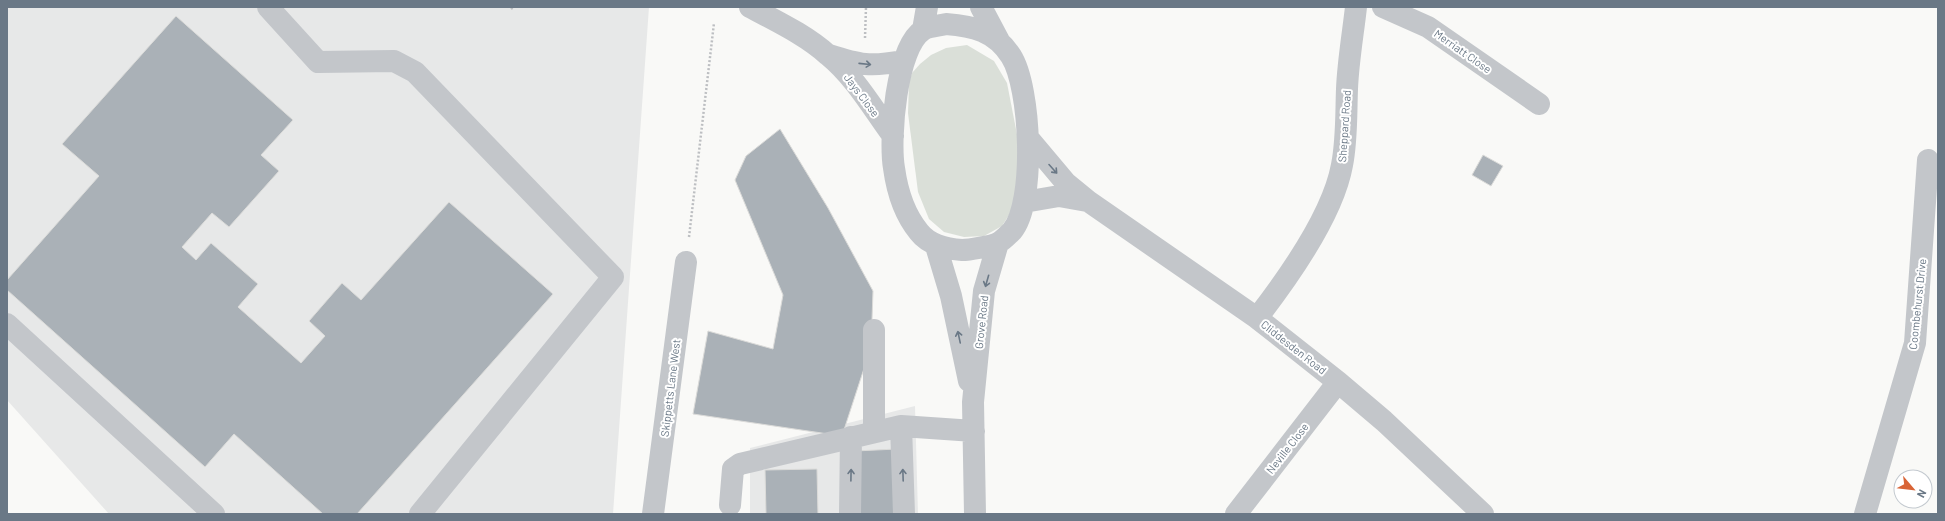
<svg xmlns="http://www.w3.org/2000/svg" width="1945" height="521" viewBox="0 0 1945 521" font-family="Barlow,sans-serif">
<rect width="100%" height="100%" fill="#f9f9f7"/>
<path fill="#e7e8e8" d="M7,7H649L613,514H109L7,400Z
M915,406L918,514H750V448Z"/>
<path fill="#dadfd8" d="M967,45L994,61L1007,83L1021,155L1014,207L1002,226L984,236L964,237L944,232L929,219L918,192L908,113L909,82L912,73L920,64L931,55L946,48Z"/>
<path fill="#aab1b7" stroke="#dbdbd9" d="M176,16L293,120L261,155L279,171L229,227L212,213L182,247L196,260L211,243L258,284L238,307L301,363L325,336L309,321L342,283L361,300L449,202L553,294L357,514H323L234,434L205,467L7,290V280L99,176L62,144Z
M780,129L828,208L873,291L871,347L842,436L693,414L708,331L773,349L783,295L735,180L746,156Z
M1483,155L1503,166L1491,186L1472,175Z
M897,449L898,514H857L855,451Z
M817,469L818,514H766L765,470Z"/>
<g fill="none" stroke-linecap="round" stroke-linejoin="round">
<path stroke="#bdbfc2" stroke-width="2.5" stroke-dasharray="2 2" stroke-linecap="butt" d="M511,9L513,7
M865,38L866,7
M689,237L714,23"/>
<path stroke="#c3c6ca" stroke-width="22" d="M268,7L318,62L394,61L415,72L613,277L420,514
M750,7C776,21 806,35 828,55C855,77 873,109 893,136
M981,7L999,41
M1383,7L1428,27L1539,104
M946,24C973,26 995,31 1011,56C1031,87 1036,203 1012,231C1008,235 1002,241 998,243C992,246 969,250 962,250C947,249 929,245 919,232C905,215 897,190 894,168C889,139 896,47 923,30C928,26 939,26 946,24Z
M923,30L927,7
M829,55C860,65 870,67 903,61
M1029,139L1066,183L1088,201L1257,318L1338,382L1384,421L1483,514
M1024,202L1059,196L1087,201
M936,246L951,296L969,381
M1257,318C1288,278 1333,215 1342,165C1347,140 1346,114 1347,89C1348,62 1353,34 1356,7
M7,324L214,514
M874,330V432
M901,426L904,514
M730,505L733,469L740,464L901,426L974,431
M653,514L686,262
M850,514L851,437
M975,514L973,402L984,291L998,243
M1236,514L1338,382
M1865,514L1915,343L1928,160"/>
</g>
<defs><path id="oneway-shaft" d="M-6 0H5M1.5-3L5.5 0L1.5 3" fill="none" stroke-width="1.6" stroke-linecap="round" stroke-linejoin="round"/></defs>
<g stroke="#6a7886">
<use href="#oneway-shaft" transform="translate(865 64) rotate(6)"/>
<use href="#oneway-shaft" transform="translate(1053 169) rotate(48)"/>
<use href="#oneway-shaft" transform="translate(987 281) rotate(106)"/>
<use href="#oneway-shaft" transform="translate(959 337) rotate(-102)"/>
<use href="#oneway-shaft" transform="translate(851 475) rotate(-89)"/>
<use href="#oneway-shaft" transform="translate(903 475) rotate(-92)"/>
</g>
<g text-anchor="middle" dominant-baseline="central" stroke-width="4" stroke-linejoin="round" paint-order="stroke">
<g font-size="11" fill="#6a7886" stroke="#fff">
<text transform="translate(1463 51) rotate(35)">Merriatt Close</text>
<text transform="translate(862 95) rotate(53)">Jays Close</text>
<text transform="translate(1344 126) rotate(-86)">Sheppard Road</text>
<text transform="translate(1917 304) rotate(-84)">Coombehurst Drive</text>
<text transform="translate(981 322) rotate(-84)">Grove Road</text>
<text transform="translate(1294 347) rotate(38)">Cliddesden Road</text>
<text transform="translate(670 388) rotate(-83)">Skippetts Lane West</text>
<text transform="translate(1287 448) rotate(-52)">Neville Close</text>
</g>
</g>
<rect width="1945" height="521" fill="none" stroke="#6a7886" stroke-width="16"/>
<g transform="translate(1913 489) rotate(118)"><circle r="19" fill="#ffffff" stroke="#c3c9cf"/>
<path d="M0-3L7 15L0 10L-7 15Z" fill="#d96436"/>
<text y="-6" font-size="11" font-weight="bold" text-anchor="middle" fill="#6a7886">N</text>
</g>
</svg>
